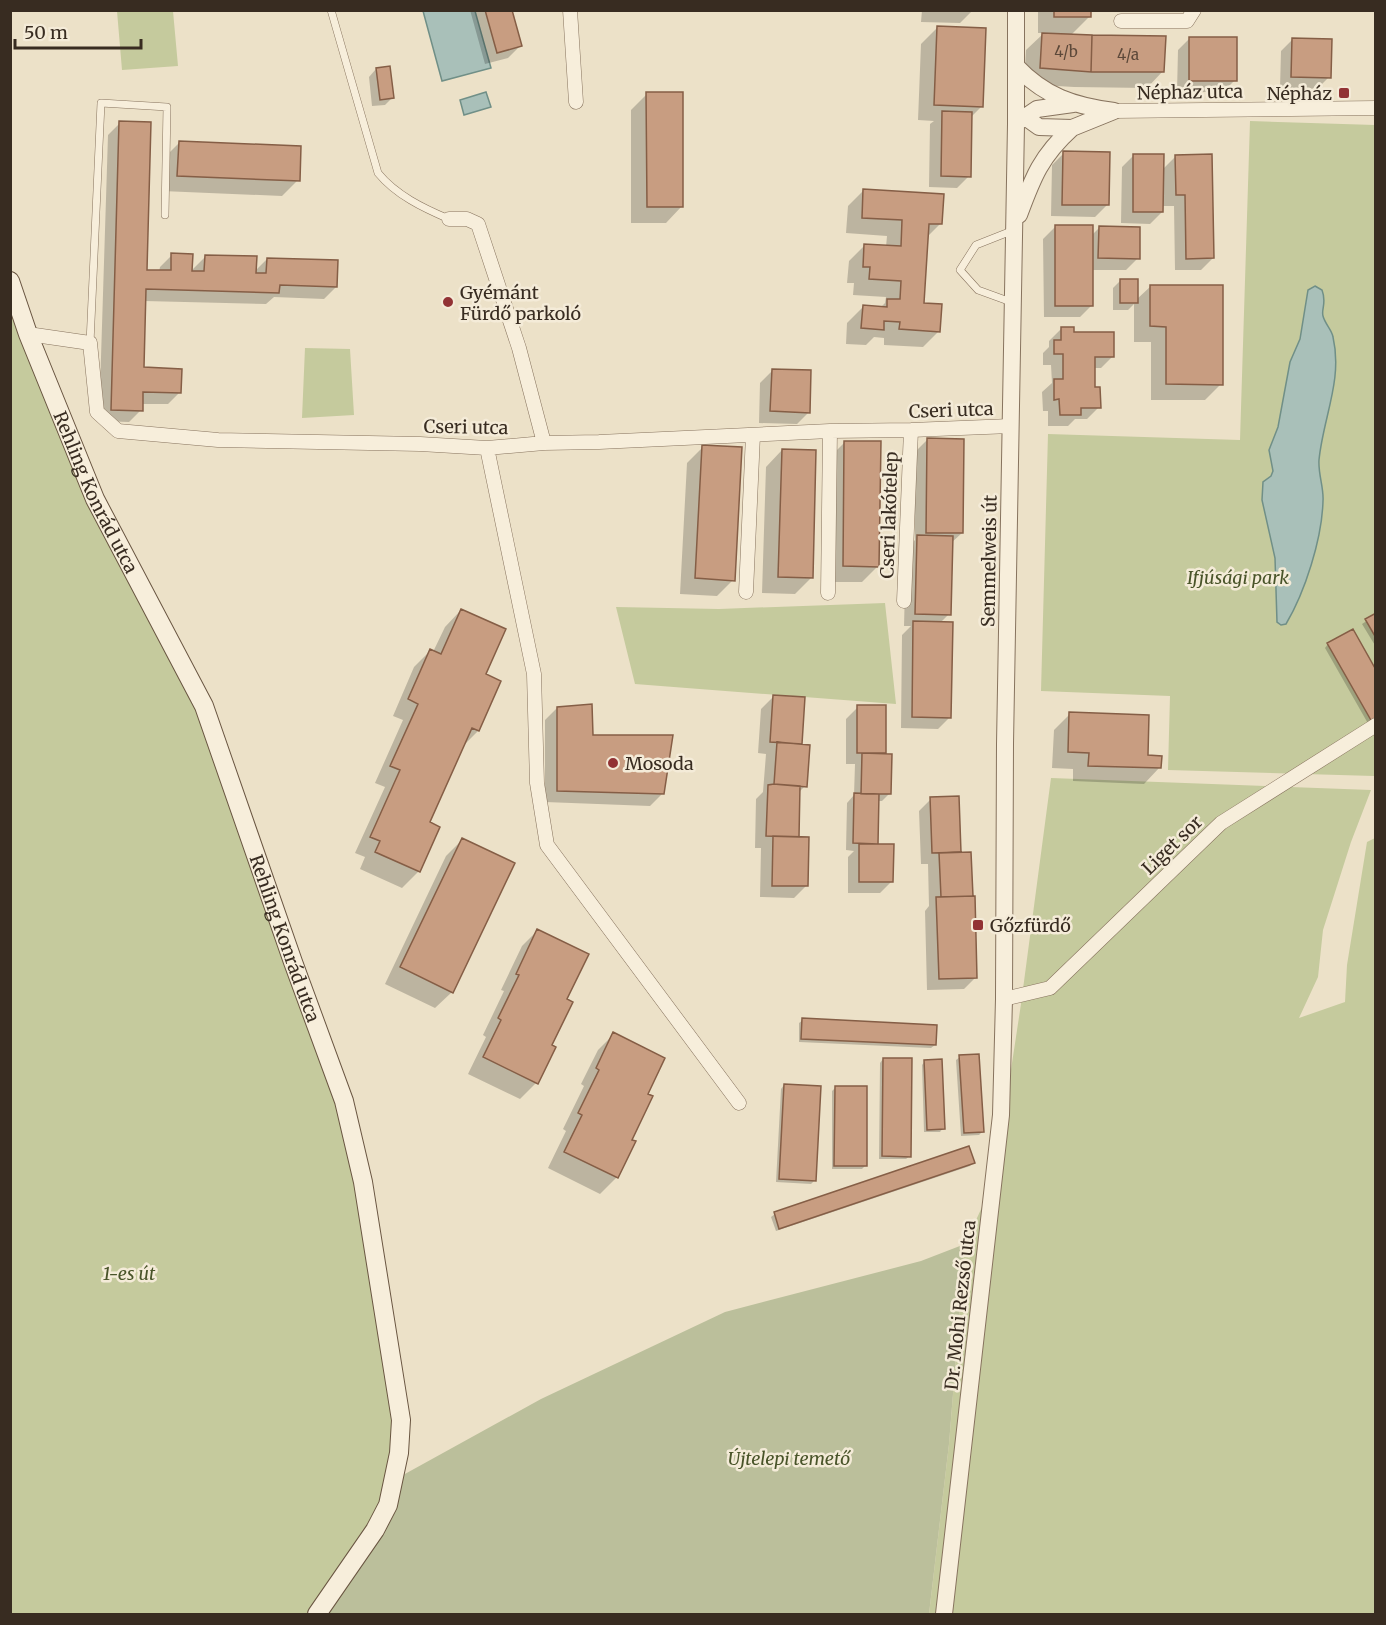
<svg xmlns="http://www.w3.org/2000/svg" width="1386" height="1625" viewBox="0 0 1386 1625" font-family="Merriweather,serif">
<rect width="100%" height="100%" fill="#ece1c8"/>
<path fill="#c5ca9d" d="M117,11H173L178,66L122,70Z
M1250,121L1375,125L1376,715L1374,776L1168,770L1170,696L1041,691L1048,434L1240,440Z
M10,281L95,499L204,706L344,1101L390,1338L394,1480L317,1614H11Z
M305,348L350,349L354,415L302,418Z
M885,603L896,704L635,684L616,607L719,609Z
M1051,778L1371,790L1351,842L1323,930L1318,977L1299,1018L1345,1002L1347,965L1367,842L1375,838V1614H929L949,1444L965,1244L994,1181L1021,1004Z"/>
<path fill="#bbbf9b" d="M965,1244L949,1444L929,1614H317L394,1480L541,1399L725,1312L921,1261Z"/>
<path fill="#a9c0b9" stroke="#708f87" stroke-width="1.5" d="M423,11H475L491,68L442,81Z
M486,92L491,107L464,115L460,100Z
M1315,286L1322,290C1327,303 1321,309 1323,316C1325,324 1332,330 1333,337C1343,380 1323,418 1319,460C1318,474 1324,488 1323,501C1322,539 1305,592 1286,624L1281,625L1277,622L1275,558L1262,500L1263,482L1271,476L1273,471L1269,450L1278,427L1290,362L1300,339L1308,290Z"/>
<path fill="#0003" d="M470,10H510L520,46L508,58L485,64Z
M922,10H973L960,23L921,22Z
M1038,10H1089V17L1071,35L1163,71L1147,88L1074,87L1024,84L1026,50L1044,33H1038Z
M937,28L982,106L971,117L969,176L957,188L929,187L930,124L934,121L918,120L921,44Z
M1190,38L1235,80L1223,92H1177L1178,50Z
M1293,39L1329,77L1317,89L1280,88L1281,51Z
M376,69L393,97L385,105L372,106L369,77Z
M647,94L682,206L666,223H631V110Z
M120,123L145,271L159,272L160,267L172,255L191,271L206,256L255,271L267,259L336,287L324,299L274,297L266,304L144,301L142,369L180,392L168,404H141V410L129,422L99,421L108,135Z
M179,143L298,180L282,196L162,191L163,159Z
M1064,153L1107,205L1095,217L1051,216L1052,165Z
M1134,155L1162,170L1176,156L1213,258L1201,270H1175L1174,206H1162V212L1150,224L1121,223L1122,167Z
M864,190L940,224L926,238L922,304L939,331L923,347L884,345V338L874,337L866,345L846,344L847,323L863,307L880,308L885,303L886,297L853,295L854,283H847L849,261L865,245L886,247L887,236L846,233L848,206Z
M1055,227L1091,236L1099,228L1138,258L1126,270H1092V305L1080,317H1044L1043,239Z
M1121,280L1136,300L1151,286L1221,384L1205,400H1151V342H1134V304L1128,310H1113V288Z
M1061,329L1113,356L1101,368H1093L1094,388L1099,407L1087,419H1075L1068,426H1048V411H1043L1042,392L1052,383L1051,365H1043V353L1049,347V341Z
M772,371L809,412L797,424L759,423L760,383Z
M927,440L962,533L951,543L949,614L940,623L950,717L938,729L901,728L902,635L911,626H904L906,549L915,540V452Z
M845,442L878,566L862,582H827L829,458Z
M703,447L733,580L717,596L680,594L687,463Z
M782,450L811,578L795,594L762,593L766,467Z
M461,610L484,675L499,682L478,731L463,746L428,823L438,827L418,872L402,888L360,869L365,857L355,853L385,787L375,783L403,720L393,716L414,667L430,651L433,652L445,627Z
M1376,615V647L1362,624Z
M1328,644L1376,673L1374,734L1325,648Z
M773,697L803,699L800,745L805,786L798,793L797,839L806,886L794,898L760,897L761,848H755L756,799L763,792L766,754L758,753L761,709Z
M858,707L884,753L882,755L890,793L882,801H878L877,845L892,881L880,893H848V857L854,851L846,850L847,803L854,795L855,764H846V719Z
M557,708L591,736L662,794L650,806L545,802V720Z
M1070,714L1147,756L1160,767L1144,784L1073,781V769L1052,768L1054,730Z
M957,798L959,854L970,853L976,977L964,989L927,990L925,911L929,906L928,864H921L919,811L931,799Z
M462,840L452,992L435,1008L385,984L446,856Z
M538,930L565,1000L536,1083L520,1099L468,1074L486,1037L483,1035L504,991L501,990L522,946Z
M803,1020L935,1045L931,1048L799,1042V1023Z
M614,1034L646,1094L630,1140L634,1142L616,1178L600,1194L548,1168L566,1131L563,1129L584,1086L581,1084L598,1050Z
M960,1057L982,1132L979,1135L961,1136L956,1060Z
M883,1059L910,1156L906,1159H879L880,1063Z
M925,1061L943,1128L940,1132H924L922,1065Z
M784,1085L814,1181L811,1184L776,1182L781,1089Z
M835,1088L866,1165L862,1169H832V1091Z
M973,1162L970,1166L776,1231L771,1217L775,1214Z"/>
<path fill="#c89d81" stroke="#855e46" stroke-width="1.5" d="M485,10H512L522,46L497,53Z
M1054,10H1091V17H1054Z
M937,26L986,28L983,107L934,105Z
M1042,33L1092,35L1091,72L1040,68Z
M1092,35L1166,36L1164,72H1091Z
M1189,37H1237V81H1189Z
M1292,38L1332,39L1331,78L1291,77Z
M390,66L394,98L380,100L376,68Z
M646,92H683V207H647Z
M942,111L972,112L971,177L941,176Z
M119,121L151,122L147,270H171V253L193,254L192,271H204L205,255L257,256L256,273H266L267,258L338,260L337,287L280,285L279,293L146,289L144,367L182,369L181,393L143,392V411L111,410Z
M179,141L301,146L300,181L177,176Z
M1063,151L1110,152L1109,205H1062Z
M1133,154H1164L1163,212H1133Z
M1212,154L1214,258L1186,259L1185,195H1176L1175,155Z
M863,189L944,194L942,224H929L924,303L942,304L940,332L899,329L900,322L884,321V330L861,328L863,305L887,307V299H900L901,281L869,279L870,267H863L864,244L901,246L902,220L862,218Z
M1055,225H1093V306H1055Z
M1099,226L1140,227V259L1098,258Z
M1120,279H1138V303H1120Z
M1150,285H1223V385L1166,384V327L1150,326Z
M1061,327H1074V332H1114V357H1095V387H1100L1101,408H1081V415H1060L1059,399L1054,400V379H1063V354H1054V340H1061Z
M772,369L811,370L810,413L770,411Z
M927,438L964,439L963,533H926Z
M844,441H881L879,567L843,566Z
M702,445L742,447L735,581L695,578Z
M782,449L816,450L813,578L778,577Z
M917,535L953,536L951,615L915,614Z
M461,609L506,629L486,674L501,681L479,731L472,728L430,822L440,827L420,872L375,852L380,841L370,837L400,770L390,766L418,704L408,699L430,649L441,654Z
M1376,613V638L1365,619Z
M913,621L953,622L951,718L912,717Z
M1353,629L1376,670V729L1327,643Z
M773,695L805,697L802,744L770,742Z
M592,704L593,735H673L664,794L557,791V707Z
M857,705H886V753H857Z
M1069,712L1149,715L1148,755L1162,756L1161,768L1088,766L1089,753L1068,752Z
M777,742L810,745L807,787L774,784Z
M862,753L892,754L891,794H861Z
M774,784L800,786L799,837L766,836L768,785Z
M854,793L879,794L878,844L853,843Z
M959,796L961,852L932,853L930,797Z
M773,836L809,837L808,886H772Z
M462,838L515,863L453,993L400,967Z
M859,844H894L893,882H859Z
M971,852L973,896L941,897L939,853Z
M975,896L977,978L939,979L936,897Z
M537,929L589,954L567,999L573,1002L552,1045L556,1047L538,1084L483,1057L501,1020L498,1018L519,975L516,974Z
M802,1018L937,1025L936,1045L801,1039Z
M613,1032L665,1058L648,1094L653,1096L632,1140L636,1141L618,1178L564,1152L582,1115L578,1113L599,1070L596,1068Z
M979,1054L984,1132L964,1133L959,1055Z
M883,1058H912L911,1157L882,1156Z
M942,1059L945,1129L927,1130L924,1060Z
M784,1084L821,1086L816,1181L779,1179Z
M835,1086H867V1166H834Z
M969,1146L975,1163L779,1229L774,1212Z"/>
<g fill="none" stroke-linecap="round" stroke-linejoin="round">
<defs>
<path id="service" d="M331,10L378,173C396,195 423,208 449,219
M1011,302L978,290L960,270L976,245L1014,230
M90,343L101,103L167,107L165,215"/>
<path id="minor" d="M570,10L576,102
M1121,21H1187L1194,10
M1114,111L1376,108
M449,219H467L478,224L519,348L544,443
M28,334L90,343L97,412L118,431L218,440L420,444L487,448L544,443L599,442L830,431L911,430L1011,426
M487,448L534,674L537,783L547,845L739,1103
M746,592L753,435
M828,593L830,431
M904,601L911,430
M1004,999L1050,988L1221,823L1376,725"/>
<path id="tertiary" d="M1016,66C1044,96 1074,106 1114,111
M1025,117L1039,127L1072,128L1114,111
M1016,123L1037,109L1073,104
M1019,215C1033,177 1041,156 1072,128
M944,1614L1001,1115L1004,999L1005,744L1016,124V10"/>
<g id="secondary">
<path id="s1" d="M10,281L28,334L95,499L204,706L293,962L344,1101L363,1182L401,1420L399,1453L388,1505L375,1530L317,1614"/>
</g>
</defs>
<use href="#service" stroke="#87735e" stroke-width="8"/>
<use href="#minor" stroke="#87735e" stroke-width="15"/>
<use href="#tertiary" stroke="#87735e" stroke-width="18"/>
<use href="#secondary" stroke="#695541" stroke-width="20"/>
<use href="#service" stroke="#f7eedb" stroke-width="7"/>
<use href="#minor" stroke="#f7eedb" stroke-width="14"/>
<use href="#tertiary" stroke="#f7eedb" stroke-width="16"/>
<use href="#secondary" stroke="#f7eedb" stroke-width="18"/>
</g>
<g fill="#923234" stroke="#f4ebd8" stroke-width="2">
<rect x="1338" y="87" width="12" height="12" rx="3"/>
<circle cx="448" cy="302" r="6"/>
<circle cx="613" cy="763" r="6"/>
<rect x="972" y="919" width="12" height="12" rx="3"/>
</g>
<g text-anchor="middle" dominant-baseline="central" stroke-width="5" stroke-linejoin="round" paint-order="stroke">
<g font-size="15" fill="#5c4839">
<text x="1066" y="51">4/b</text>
<text x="1128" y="54">4/a</text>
</g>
<g font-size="18" fill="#382c21" stroke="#f4ebd8">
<text transform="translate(1190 92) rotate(-1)">Népház utca</text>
<text transform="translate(951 410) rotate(-2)">Cseri utca</text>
<text transform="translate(466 427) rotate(1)">Cseri utca</text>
<text stroke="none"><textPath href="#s1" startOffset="228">Rehling Konrád utca</textPath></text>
<text transform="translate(889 515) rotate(-88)">Cseri lakótelep</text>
<text transform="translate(989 561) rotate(-89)">Semmelweis út</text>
<text transform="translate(1172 845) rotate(-44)">Liget sor</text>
<text stroke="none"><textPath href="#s1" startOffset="714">Rehling Konrád utca</textPath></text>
<text transform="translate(960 1305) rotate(-84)">Dr. Mohi Rezső utca</text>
</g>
<g font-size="18" fill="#382c21" stroke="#f4ebd8" text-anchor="start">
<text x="1332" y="93" text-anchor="end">Népház</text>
<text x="460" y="292">Gyémánt<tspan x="460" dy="21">Fürdő parkoló</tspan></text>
<text x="625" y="763">Mosoda</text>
<text x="990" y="925">Gőzfürdő</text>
</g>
<g font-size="18" font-style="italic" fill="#495429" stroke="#f4ebd8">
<text x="1238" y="577">Ifjúsági park</text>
<text x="129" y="1273">1-es út</text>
<text x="789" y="1458">Újtelepi temető</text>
</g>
</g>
<rect width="1386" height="1625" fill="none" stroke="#382c21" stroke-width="24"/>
<path d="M15 39v9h126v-9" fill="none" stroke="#382c21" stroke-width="3"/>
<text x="24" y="39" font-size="18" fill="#382c21" stroke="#f4ebd8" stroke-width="4.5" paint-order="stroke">50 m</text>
</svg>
